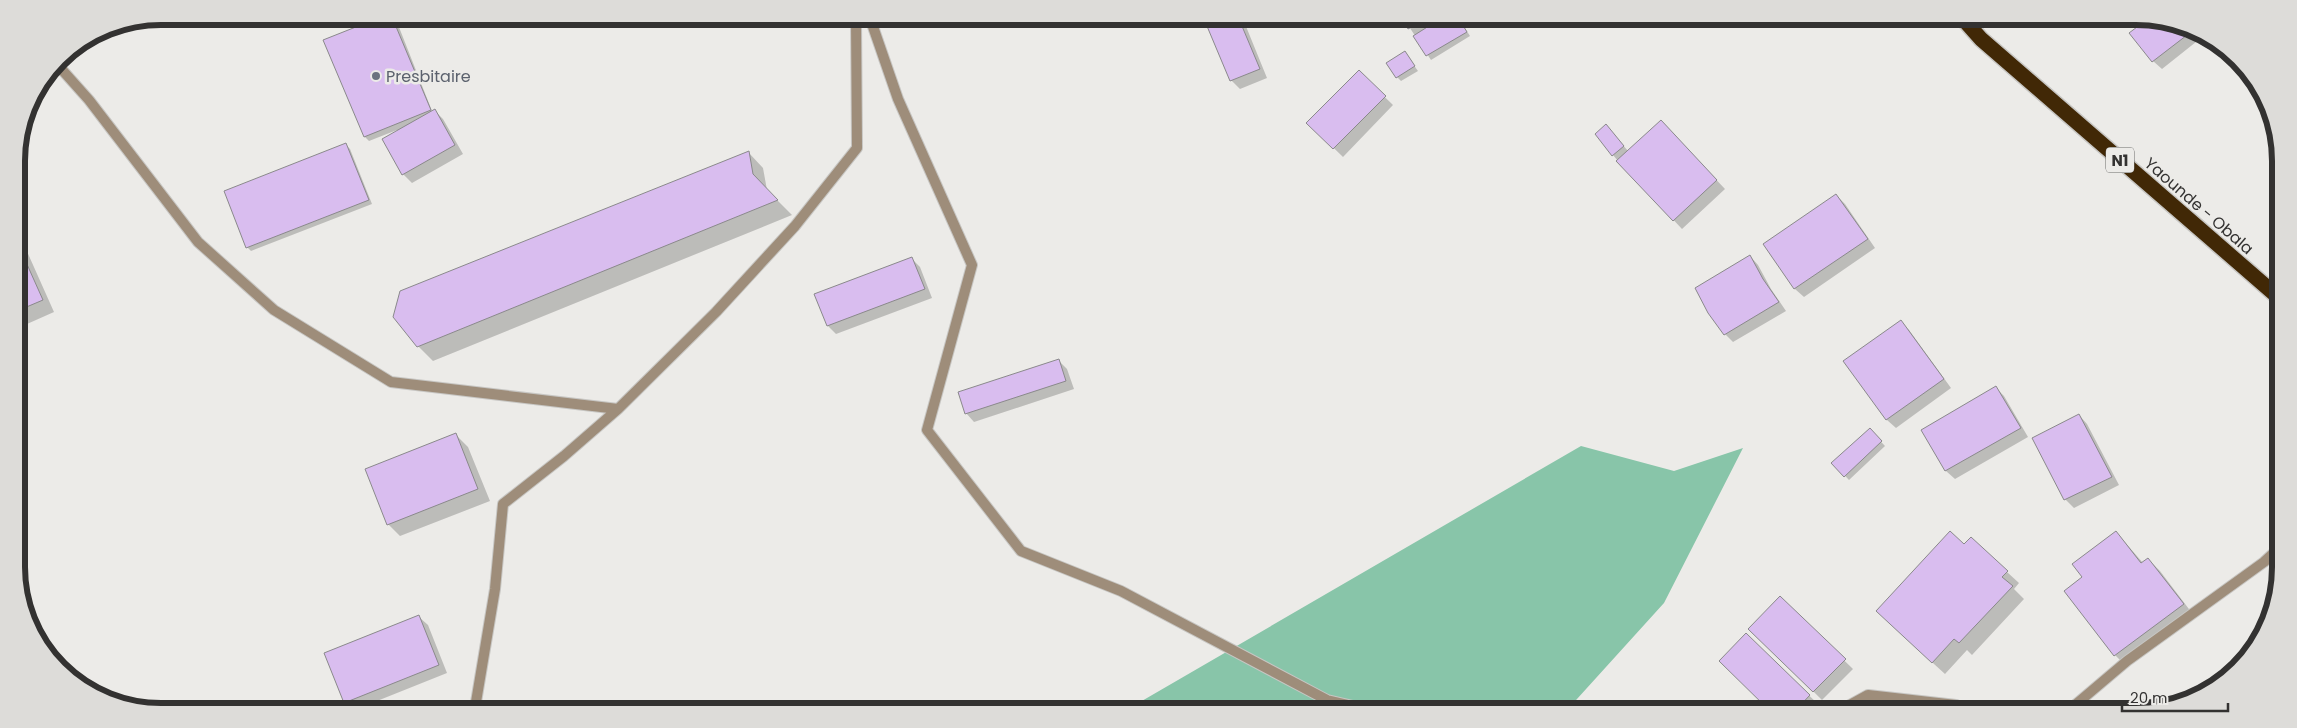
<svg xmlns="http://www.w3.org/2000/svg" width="2297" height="728" viewBox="0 0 2297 728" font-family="Poppins,sans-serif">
<rect width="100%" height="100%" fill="#ecebe8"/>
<path fill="#88c5a9" d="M1581,446L1674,471L1743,448L1664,603L1567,710L1128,709Z"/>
<path fill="#0003" d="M352,17H395L432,111L434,110L443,119L463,154L412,183L403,174L397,130L369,141L365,137L325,41L360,27Z
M1206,19H1243L1267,78L1240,89L1231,80Z
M1404,19H1459L1470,36L1431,60Z
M1481,20H1493L1486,24Z
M2174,21L2201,38L2162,69L2153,61Z
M1405,53L1418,71L1401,81L1397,77Z
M1359,72L1393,105L1343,157L1308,123Z
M1610,130L1628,151L1669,130L1725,189L1682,229L1618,161L1613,155Z
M346,145L350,149L372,204L251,251L247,247Z
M749,153L763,168L767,190L792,215L433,361L418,346Z
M1836,195L1845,204L1875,248L1804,297L1795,289L1765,245Z
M17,229L54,312L18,328Z
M1750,256L1758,265L1771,289L1786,311L1733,342L1725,334Z
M912,259L920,267L932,298L836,334L828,326L816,295Z
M1900,322L1909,330L1951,388L1896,428L1887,420L1845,361Z
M1059,361L1067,369L1074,389L974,422L966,413Z
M1996,388L2004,396L2028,437L1955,479L1946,471L1923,431Z
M2079,415L2087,424L2119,485L2074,508L2065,499L2034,439Z
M1870,430L1885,446L1849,480L1833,463Z
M456,435L468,447L490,501L400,536L388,524Z
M2116,532L2143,563L2148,559L2160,571L2195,617L2127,667L2115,655L2084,577Z
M1964,545L2007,572L2019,583L2014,589L2024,599L1972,655L1967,650L1945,674L1889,623Z
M1780,598L1853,669L1822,700L1750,629Z
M419,617L428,625L447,673L362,707H350L345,702Z
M1746,635L1818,704L1811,711H1772Z"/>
<path fill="#d9bdef" stroke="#8a898b" d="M351,17H375L355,23Z
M381,17H392L431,110L364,137L323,40Z
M1204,19H1239L1260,69L1230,81Z
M1403,19H1425L1408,29Z
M1440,19H1459L1467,32L1426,56L1413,36Z
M2145,21H2174L2191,32L2152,62L2129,33Z
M1405,51L1415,66L1396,78L1386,63Z
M1359,70L1386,96L1333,149L1306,123Z
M435,109L455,145L402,175L382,139Z
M1661,120L1717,180L1673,221L1616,161Z
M1606,124L1624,146L1612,156L1595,134Z
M346,143L369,200L246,248L224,191Z
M749,151L753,174L778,200L417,347L393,317L400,291Z
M1836,194L1868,239L1794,289L1763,244Z
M17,242L43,300L17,311Z
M1750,255L1763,279L1779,302L1724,335L1708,313L1695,288Z
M912,257L925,289L827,326L814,294Z
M1901,320L1944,379L1886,420L1843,361Z
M1059,359L1066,381L965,414L958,392Z
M1996,386L2021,428L1945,471L1921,430Z
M2079,414L2112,477L2064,500L2032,438Z
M1870,428L1882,441L1844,477L1831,463Z
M456,433L478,489L387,525L365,469Z
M1950,531L1964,544L1971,537L2008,571L2002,577L2013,586L1959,643L1954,639L1932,663L1876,611Z
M2116,531L2141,563L2148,558L2184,604L2114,656L2064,591L2082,577L2072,564Z
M1780,596L1846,659L1813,692L1748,629Z
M419,615L439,665L344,703L324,653Z
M1746,633L1810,695L1795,711H1770L1719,661Z"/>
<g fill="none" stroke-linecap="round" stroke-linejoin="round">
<defs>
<path id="lane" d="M56,63L89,100L198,242L274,310L391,382L618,409
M475,708L495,589L503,504L564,456L618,409L716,312L795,226L857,148L856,18"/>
<path id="street" d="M870,18L898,99L972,265L927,430L1021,551L1121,591L1327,700L1370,710
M1839,711L1868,695L1956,705L1966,711
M2068,711L2127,661L2264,562L2276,551"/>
<path id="highway" d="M1965,21L1981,39L2277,296"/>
</defs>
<use href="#lane" stroke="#c7c6c3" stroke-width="12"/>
<use href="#street" stroke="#c7c6c3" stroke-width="12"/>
<use href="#highway" stroke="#c7c6c3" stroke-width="18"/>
<use href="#lane" stroke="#9e8d7a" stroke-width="10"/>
<use href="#street" stroke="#9e8d7a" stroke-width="10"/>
<use href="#highway" stroke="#412806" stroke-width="15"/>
</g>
<circle fill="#6b7280" stroke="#ecebe8" stroke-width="2" cx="376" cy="76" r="5"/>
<g text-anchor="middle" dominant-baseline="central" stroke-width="5" stroke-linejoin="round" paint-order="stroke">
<rect fill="#ecebe8" stroke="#6a6a68" stroke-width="1" x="2106" y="147.5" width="28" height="25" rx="4"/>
<g font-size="15" font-weight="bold" fill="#333231">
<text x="2120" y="160">N1</text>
</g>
<g font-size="16" fill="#5b616d" stroke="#ecebe8" text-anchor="start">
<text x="386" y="76">Presbitaire</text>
</g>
<g font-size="16" fill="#333231" stroke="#ecebe8">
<text transform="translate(2199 206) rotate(41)">Yaounde - Obala</text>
</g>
</g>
<path d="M0 0H2297V728H0ZM161 25H2136A136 136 0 0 1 2272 161V567A136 136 0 0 1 2136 703H161A136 136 0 0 1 25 567V161A136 136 0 0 1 161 25Z" fill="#dddcd9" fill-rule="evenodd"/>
<path fill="none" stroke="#333231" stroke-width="6" d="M161 25H2136A136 136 0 0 1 2272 161V567A136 136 0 0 1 2136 703H161A136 136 0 0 1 25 567V161A136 136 0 0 1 161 25Z"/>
<path d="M2122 703v8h106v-8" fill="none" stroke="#333231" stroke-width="2.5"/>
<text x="2130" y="703" font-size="15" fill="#333231" stroke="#ecebe8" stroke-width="4" paint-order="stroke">20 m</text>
</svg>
